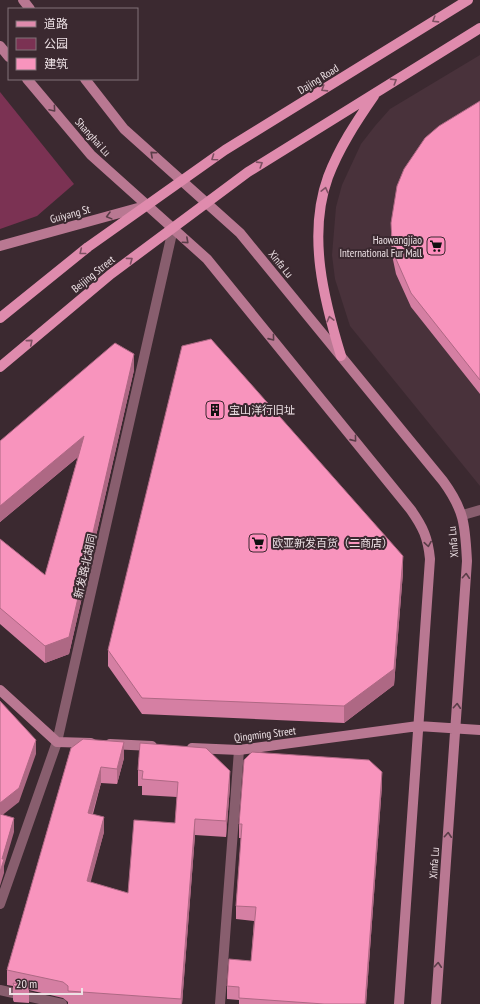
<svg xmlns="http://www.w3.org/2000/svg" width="480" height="1004" viewBox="0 0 480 1004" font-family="'PT Sans Narrow','Noto Sans SC',sans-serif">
<rect width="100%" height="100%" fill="#3b2930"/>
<path fill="#49323b" d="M480,55V486L350,326L335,279L332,255L336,207L342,185L361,144L375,126L390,109Z"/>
<path fill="#7b3253" d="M0,92L74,184L37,216L0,229Z"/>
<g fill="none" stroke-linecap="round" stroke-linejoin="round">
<path stroke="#885e6e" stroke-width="10" d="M220,1004L239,750"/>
<path stroke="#885e6e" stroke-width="10" d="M463,515L480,510
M0,904L57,742L173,229
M0,990L62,1004"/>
<path stroke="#b97892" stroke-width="10" d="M23,0L30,9
M0,46L9,57
M27,79L91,155L207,259L411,510C423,527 428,538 430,559L399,1004
M85,79L124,129L240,233L443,481C465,511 465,526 467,561L436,1004
M0,246L145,206
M0,690L57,742L91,743
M110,744L152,746
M192,748L239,750L418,726L480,730"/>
<path stroke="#df8bad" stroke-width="10" d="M0,318L88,247L225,150L468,0
M341,356C324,300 307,235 328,177C339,148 356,122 374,96
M0,367L111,274L248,172L480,28"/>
</g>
<path fill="#d57fa3" d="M480,101V394L411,307L396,274L392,255L391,237V223Z
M134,370L69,654L45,663L0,624V539L45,575L78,457L0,522V441Z
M403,572L394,685L344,723L142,714L108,666V650Z
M140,743L230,786L226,837L195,835L182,1004H68V1002L63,998L29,990V1003L14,1002L13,1000V986L7,985V970L71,748L124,758L117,784L101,783L93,814L104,832L90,882L128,893L175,823L177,797L142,795V786H138V770Z
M382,785L366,1004H239V1000L227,999V986L251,961L254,921L236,919V906L241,838H239V824Z"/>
<path fill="#ae6884" d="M134,354V370L69,654L45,663V646Z
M84,436V452L0,522V506Z
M403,556V572L394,685L344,723V706Z
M36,740V754L19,802L0,817V803Z
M124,742V758L117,784V769Z
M101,767V783L88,828V813Z
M230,771V786L226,837V821Z
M382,772V785L366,1004H365Z
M104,817V832L87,896V881Z
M14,818V832L4,866V873L0,886V872L2,859Z
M195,819V835L182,1004H181Z"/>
<path fill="#f894bd" stroke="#ae6884" d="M480,101V380L411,293L396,259L392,241L391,223L397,186L404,169L425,138L439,126Z
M211,339L403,556L394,669L344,706L142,698L108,650L182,346Z
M115,343L134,354L69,637L45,646L0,608V539L45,575L84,436L0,506V441Z
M0,701L36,740L19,788L0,803Z
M83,739L124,742L117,769L101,767L88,813L104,817L87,881L128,893L134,820L175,823L178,782L142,779L143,771L138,770L140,743L206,748L230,771L226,821L195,819L181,999L68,991V986L63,982L7,970L71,748Z
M252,752L369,760L382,772L365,1004H324L239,998V987L227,986L229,959L251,961L256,907L236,906L242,824H239L244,760Z
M0,814L14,818L2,859H4L0,872Z
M13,983L29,987L14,986Z"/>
<defs><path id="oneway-chevron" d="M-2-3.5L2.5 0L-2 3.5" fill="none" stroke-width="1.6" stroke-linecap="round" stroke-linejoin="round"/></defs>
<g stroke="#7d5062">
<use href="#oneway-chevron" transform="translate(435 20) rotate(148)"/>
<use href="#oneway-chevron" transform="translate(394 81) rotate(-32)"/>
<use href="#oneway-chevron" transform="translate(324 89) rotate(148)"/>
<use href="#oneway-chevron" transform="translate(214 158) rotate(145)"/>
<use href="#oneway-chevron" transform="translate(260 164) rotate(-32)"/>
<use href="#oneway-chevron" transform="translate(325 190) rotate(-76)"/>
<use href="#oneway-chevron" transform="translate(82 252) rotate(141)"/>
<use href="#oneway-chevron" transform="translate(130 260) rotate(-36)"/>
<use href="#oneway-chevron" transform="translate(330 319) rotate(-104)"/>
<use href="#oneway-chevron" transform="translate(30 342) rotate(-40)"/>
</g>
<g stroke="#5a3d48">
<use href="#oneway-chevron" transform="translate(53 109) rotate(50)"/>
<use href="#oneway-chevron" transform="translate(153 154) rotate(-138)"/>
<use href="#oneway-chevron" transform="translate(109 216) rotate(165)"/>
<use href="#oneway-chevron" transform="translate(186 241) rotate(42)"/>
<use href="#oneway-chevron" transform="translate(272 338) rotate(51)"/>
<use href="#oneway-chevron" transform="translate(354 439) rotate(51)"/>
<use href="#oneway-chevron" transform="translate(428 544) rotate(81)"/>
<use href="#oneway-chevron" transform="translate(466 576) rotate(-86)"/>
<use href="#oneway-chevron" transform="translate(457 706) rotate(-86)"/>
<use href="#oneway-chevron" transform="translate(448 835) rotate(-86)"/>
<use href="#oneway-chevron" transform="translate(438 965) rotate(-86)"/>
</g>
<defs>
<symbol id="supermarket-square" viewBox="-11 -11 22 22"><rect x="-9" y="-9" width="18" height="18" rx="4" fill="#fe8ebd" stroke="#3b2930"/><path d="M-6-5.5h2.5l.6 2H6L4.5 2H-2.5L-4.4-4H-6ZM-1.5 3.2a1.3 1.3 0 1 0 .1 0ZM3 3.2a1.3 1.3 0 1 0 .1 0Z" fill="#111"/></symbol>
<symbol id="building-square" viewBox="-11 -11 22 22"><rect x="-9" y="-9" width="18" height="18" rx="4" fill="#fe8ebd" stroke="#3b2930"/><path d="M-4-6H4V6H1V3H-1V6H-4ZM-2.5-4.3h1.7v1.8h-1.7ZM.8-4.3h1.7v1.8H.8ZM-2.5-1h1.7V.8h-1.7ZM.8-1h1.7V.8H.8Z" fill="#111"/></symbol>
</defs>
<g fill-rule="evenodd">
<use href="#supermarket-square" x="425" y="235" width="22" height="22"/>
<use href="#building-square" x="204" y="399" width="22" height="22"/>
<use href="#supermarket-square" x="247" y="532" width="22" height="22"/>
</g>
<g text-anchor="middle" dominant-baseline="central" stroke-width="4" stroke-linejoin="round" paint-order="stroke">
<g font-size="11" fill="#ede1e5" stroke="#3b2930">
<text transform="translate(318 79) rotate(-32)">Dajing Road</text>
<text transform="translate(93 137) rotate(48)">Shanghai Lu</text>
<text transform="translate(70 214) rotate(-15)">Guiyang St</text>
<text transform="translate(281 264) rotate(51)">Xinfa Lu</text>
<text transform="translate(93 274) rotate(-39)">Beijing Street</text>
<text transform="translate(453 542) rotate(-95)">Xinfa Lu</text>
<text transform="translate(85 566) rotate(-77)">新发路北胡同</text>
<text transform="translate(265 734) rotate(-7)">Qingming Street</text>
<text transform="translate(434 863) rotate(-86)">Xinfa Lu</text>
</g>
<g font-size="11" fill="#ede1e5" stroke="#3b2930" text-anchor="start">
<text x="422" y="240" text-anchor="end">Haowangjiao<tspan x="422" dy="13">International Fur Mall</tspan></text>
<text x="229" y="410">宝山洋行旧址</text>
<text x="272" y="543">欧亚新发百货（二商店）</text>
</g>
</g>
<rect x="8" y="8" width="130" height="72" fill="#3b2930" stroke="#827378"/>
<rect x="16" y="21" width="20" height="6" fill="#df8bad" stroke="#827378"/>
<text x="44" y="28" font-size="12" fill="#ede1e5">道路</text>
<rect x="16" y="38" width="20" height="12" fill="#7b3253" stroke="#827378"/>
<text x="44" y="48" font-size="12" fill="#ede1e5">公园</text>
<rect x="16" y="58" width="20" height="12" fill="#f894bd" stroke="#827378"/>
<text x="44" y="68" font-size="12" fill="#ede1e5">建筑</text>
<path d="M10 988v6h72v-6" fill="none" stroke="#ede1e5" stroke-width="2"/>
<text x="16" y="988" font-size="12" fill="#ede1e5" stroke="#3b2930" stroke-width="3" paint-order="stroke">20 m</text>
</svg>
